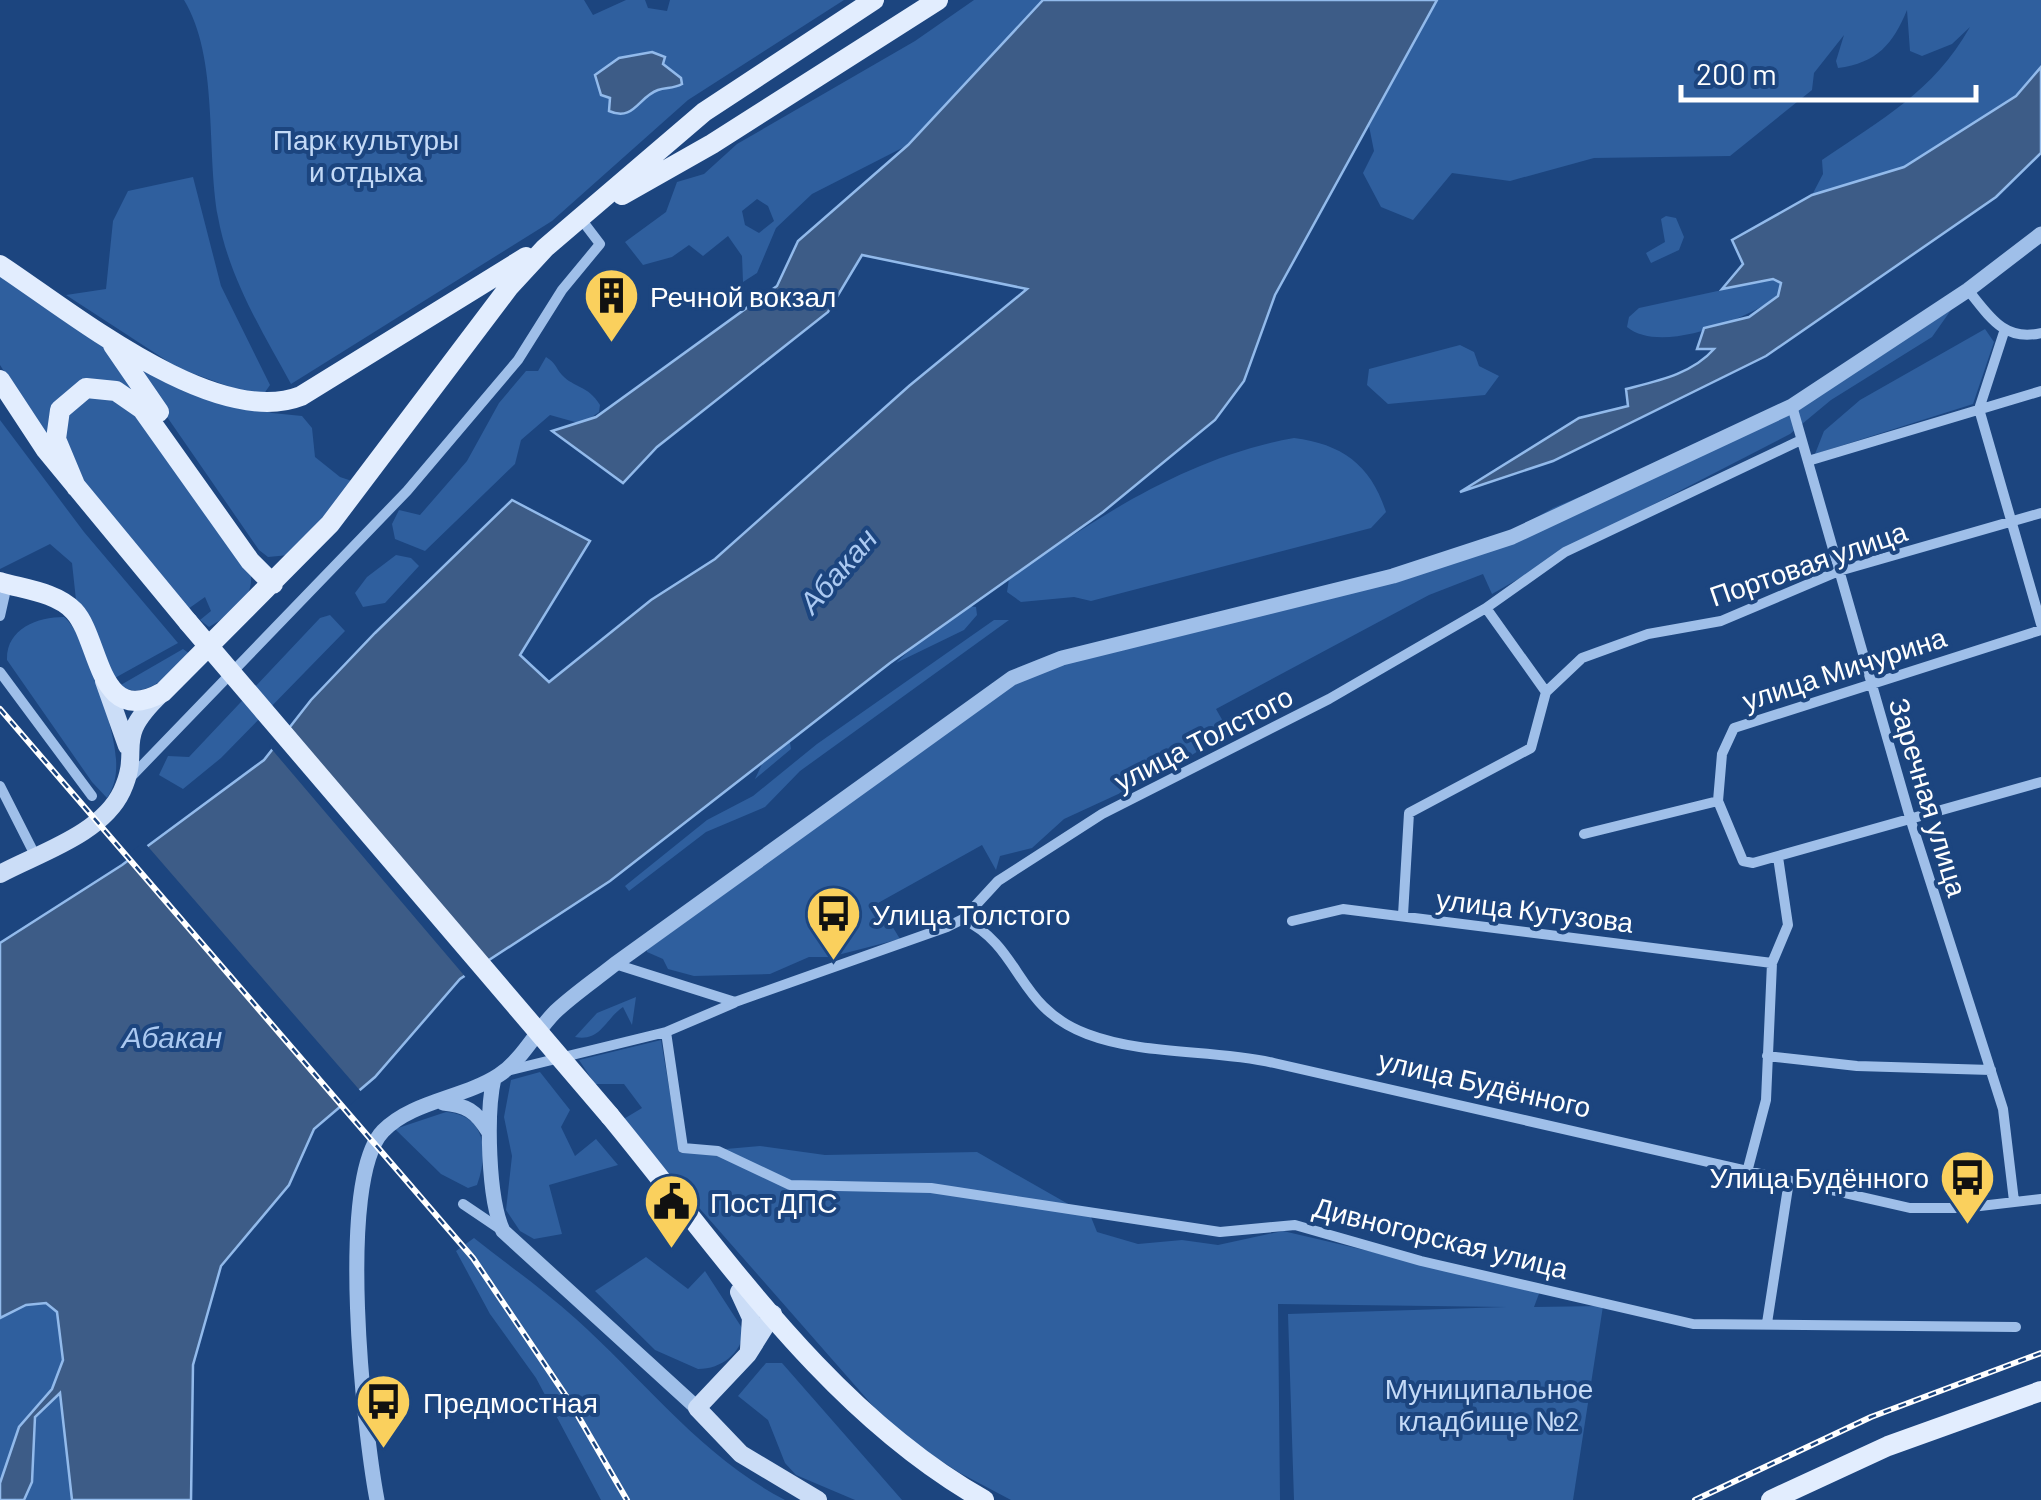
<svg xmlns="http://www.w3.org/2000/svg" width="2041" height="1500" viewBox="0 0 2041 1500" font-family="Barlow,sans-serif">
<rect width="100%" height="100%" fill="#1c457f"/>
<path fill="#2f5f9e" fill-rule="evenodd" d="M184,0H584L593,15L626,0H645L648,8L667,11L670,0H844L688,100L552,221L291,384C262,331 229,278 218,217C206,150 219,58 184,0Z
M974,0H1043L908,145L812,194L776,228L757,273L743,282L742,256L728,236L703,256L689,245L672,257L643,265L625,242L666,212L677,182L704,174L737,144L915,41ZM757,199L768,206L774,221L759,233L745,225L742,211Z
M1437,0H2041V67L2016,96L1904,167L1812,195L1823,174L1822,160C1882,119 1933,92 1970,27L1952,44L1922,56L1910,51L1907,10C1893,44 1877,63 1838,68L1836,61L1844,35L1814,73L1812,90L1730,156L1594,158L1510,181L1452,173L1413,220L1381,207L1363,173L1374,151L1369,126Z
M193,177L221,286L270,385L261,398L178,368L66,295L106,289L113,221L128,191Z
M1666,216L1676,218L1684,237L1679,250L1651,263L1646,253L1665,242L1661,219Z
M0,271L103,342L152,407L108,383L50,426L45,436L0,365Z
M1773,279L1781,283L1778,296C1747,319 1661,355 1627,327L1629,317L1639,308Z
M1951,310L1932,337L1831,400L1790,434L1600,532L1492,594L1483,574L1429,595L1216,709L1232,737L1221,736L1166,772L1064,819L1032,848L1000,856L996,870L982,845L878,903L900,939L830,957H809L770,974L694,976L668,969L663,959L647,952V932L1037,662L1322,593L1492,542L1553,508L1724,436Z
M1985,329L1994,342L1973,404L1815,454L1824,431L1860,400Z
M1460,345L1474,352L1479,366L1499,376L1485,395L1388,404L1367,385L1369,369Z
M546,357C556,363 555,367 562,375C574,388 588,385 600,405L599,412L582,424L550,415L521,440L515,464L425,551L395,539L392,524L399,510L420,515L467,461L499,403L526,371H538Z
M135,363L272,413L302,416L312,428L315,457L340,477L355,482L289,555L268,557L259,550L154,398Z
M82,395L127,403L251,576C253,602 229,615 209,627L200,620L211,611L205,597L188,609L80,479L61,423Z
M0,420L84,532L178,643L113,679L76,600L72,563L50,544L0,569Z
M1294,438C1342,444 1371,465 1386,512L1371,528L1091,601L1074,597L1021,602L1007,592L1009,579C1095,518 1188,457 1294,438Z
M396,555L411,558L419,566L385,603L363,607L355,593L367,577Z
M968,606L976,607L977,615L964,630L896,663L943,619Z
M330,615L345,631L221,758L183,789L159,775L168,756L189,757L320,618Z
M64,617C85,633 115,730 116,759C117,773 115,786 107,798L92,782L7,660C6,629 37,617 64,617Z
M994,620H1009L800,771L765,807L706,832L629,891L625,886L707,820L753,796L817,744Z
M183,649L190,654C169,673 149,701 119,686Z
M789,736L791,749L755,779L769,749Z
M636,997L632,1025L623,1007C605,1019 601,1042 575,1037L597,1013Z
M661,1040L680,1153L760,1146L825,1155L977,1152L1091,1217L1097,1232L1138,1244L1182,1240L1218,1245L1283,1231L1540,1291L1534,1307L1603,1306L1573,1500H1294L1288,1314L1506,1307L1278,1304L1280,1500H1011L960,1473L895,1431L622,1120L642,1108L624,1084H595L579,1060Z
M540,1072L570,1110L561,1127L575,1156L596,1139L618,1165L549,1185L562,1234L534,1239L520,1231L506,1210L512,1156L504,1117L511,1080Z
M446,1112C486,1115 489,1152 477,1185L468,1188L441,1174L395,1129Z
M474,1238C508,1265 544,1290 576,1319C645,1381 702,1457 785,1500H601L536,1378L490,1314L456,1251Z
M646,1257L688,1289L705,1271L744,1331C741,1353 722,1369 698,1369L655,1350L595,1291Z
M46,1303L57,1312L63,1360L52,1389L19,1427L0,1482V1318L26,1305Z
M766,1363H782L902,1500H855L796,1475L785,1463L768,1420L738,1396Z
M60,1392L72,1500H24L32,1482L35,1417Z"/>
<path fill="#3d5c87" stroke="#92baeb" stroke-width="2.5" d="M1043,0H1437L1275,295L1244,381L1215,420L1103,512L890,663L610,881L460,979L375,1077L314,1129L289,1185L221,1266L193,1365L191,1500H72L60,1393L35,1417L32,1482L24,1500H0V1483L19,1427L52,1389L63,1360L57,1312L46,1303L26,1305L0,1318V943L122,865L264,760L311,700L375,633L512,500L590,541L520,655L549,682L651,600L715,559L909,386L1027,289L862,255L828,312L657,447L623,483L552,431L596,417L777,286L798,241L908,145Z
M652,52L665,57L663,64L681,78L682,84C673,89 666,87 658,90C638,97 634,122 609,111L610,98L601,95L595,75L619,58Z
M2041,67V153L1996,197L1766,356L1553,461L1460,492L1579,418L1628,406L1626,389C1657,381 1692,374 1714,349H1697L1704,328L1749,317L1778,296L1781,283L1773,279L1722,289L1743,264L1732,240L1812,195L1904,167L2016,96Z"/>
<path fill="#1c457f" d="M286,724L492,964L468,980L269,746Z
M144,842L363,1094L344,1110L124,857Z"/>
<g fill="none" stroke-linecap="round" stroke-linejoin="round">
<path stroke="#9fbfe9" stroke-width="10" d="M1968,290C1989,316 2004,342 2041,333
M2004,332L1979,409L2041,624
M1792,406L1911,821L2003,1109L2014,1201
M1808,461L2041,391
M1486,608L1546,692
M0,616L7,585
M0,672L92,796
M129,779L407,491L518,360L562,290L600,244L581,219
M0,786L35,855
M1718,801L1722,754L1734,728L2041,630
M1718,801L1743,861L1753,863L2041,782
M1584,834L1718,801
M1403,915L1409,813L1531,748L1546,692L1582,658L1648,634L1721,621L1839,571L2041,513
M963,919C1023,948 1015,1007 1087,1034C1145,1056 1214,1049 1274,1063C1486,1112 1698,1160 1910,1208H1963L2041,1199
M1292,921L1343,909L1772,963
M615,964L735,1002L947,927L963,919L998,881L1102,814L1329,699L1486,608L1565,552L1801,440
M666,1032L683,1148L718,1151L790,1185L931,1188L1220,1232L1295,1225L1421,1261L1693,1324L2016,1327
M1767,1056L1857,1066L1991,1070
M507,1071L666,1032L734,1003
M1747,1172L1766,1100L1772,963L1788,925L1778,857
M463,1204L503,1231
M1767,1323L1789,1181"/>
<path stroke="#9fbfe9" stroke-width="15" d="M494,1078C486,1113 488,1199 503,1231L697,1408
M443,1103C466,1105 476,1111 488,1131
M377,1500C364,1431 336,1180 383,1131C412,1101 464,1098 499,1075C522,1060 536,1031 555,1012C573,995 595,980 615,964L1012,678L1062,658L1393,576L1512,537L1792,406L1968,290L2041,234"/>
<path stroke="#cbddf7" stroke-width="18" d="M104,681L127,746
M0,874C39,853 102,834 122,791C143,745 111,742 161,694
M739,1292L751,1318L749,1349
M773,1314L748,1354L697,1408L741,1454L818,1500"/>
<path stroke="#e2edfe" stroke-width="20" d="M622,195L712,144L938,0
M0,265C70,311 215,430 301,396L526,257
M113,345L159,412
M0,380L46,450L188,622
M76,487L56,439L60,410L86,388L116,391L142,409L250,561L273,584
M0,582C23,589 56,592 74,611C101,640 97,729 163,692L330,524L509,287L545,248L704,112L874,0
M610,1116C722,1252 828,1412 984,1500
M1771,1500L1888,1446L2041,1391"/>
<defs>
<path id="rail" d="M0,709L473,1258L570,1402L627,1500
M1695,1500L1871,1417L2041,1353"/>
</defs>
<use href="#rail" stroke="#fff" stroke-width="6"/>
<use href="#rail" stroke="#1c457f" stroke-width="2.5" stroke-dasharray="8" stroke-linecap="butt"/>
<path stroke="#e2edfe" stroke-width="20" d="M188,622L610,1116"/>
</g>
<defs>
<symbol id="building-pin" viewBox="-11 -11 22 30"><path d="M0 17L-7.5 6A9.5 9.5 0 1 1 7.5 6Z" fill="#fad05d" stroke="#1c457f"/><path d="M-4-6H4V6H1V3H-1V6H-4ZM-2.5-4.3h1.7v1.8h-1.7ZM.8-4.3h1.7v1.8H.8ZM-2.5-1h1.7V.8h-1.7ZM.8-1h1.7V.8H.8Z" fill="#111"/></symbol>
<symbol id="bus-pin" viewBox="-11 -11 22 30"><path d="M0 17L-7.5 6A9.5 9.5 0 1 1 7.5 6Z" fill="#fad05d" stroke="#1c457f"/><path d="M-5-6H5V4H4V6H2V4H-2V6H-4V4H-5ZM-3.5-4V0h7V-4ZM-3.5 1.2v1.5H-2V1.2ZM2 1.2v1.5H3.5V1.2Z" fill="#111"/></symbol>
<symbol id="civic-pin" viewBox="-11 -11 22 30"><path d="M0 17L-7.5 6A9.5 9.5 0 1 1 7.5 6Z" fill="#fad05d" stroke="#1c457f"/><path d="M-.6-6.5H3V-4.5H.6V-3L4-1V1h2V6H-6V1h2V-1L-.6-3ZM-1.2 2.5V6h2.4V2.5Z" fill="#111"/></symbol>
</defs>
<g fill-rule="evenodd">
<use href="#building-pin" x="580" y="264" width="63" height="86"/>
<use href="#bus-pin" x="802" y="882" width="63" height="86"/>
<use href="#bus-pin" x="1936" y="1146" width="63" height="86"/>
<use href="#civic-pin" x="640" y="1170" width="63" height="86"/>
<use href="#bus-pin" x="352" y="1370" width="63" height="86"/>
</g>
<g text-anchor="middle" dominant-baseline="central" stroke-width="8" stroke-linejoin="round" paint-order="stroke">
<g font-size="28" fill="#c4daf7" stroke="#1c457f">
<text x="366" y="139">Парк культуры<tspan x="366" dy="32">и отдыха</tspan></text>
<text x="1489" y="1388">Муниципальное<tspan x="1489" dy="32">кладбище №2</tspan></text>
</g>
<g font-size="28" fill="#fff" stroke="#1c457f" text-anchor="start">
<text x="650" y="296">Речной вокзал</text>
<text x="872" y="914">Улица Толстого</text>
<text x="1929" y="1177" text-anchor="end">Улица Будённого</text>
<text x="710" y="1202">Пост ДПС</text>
<text x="423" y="1402">Предмостная</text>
</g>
<g font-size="28" fill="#fff" stroke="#1c457f">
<text transform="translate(1808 563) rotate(-19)">Портовая улица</text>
<text transform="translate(1844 668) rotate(-18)">улица Мичурина</text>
<text transform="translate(1203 738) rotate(-27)">улица Толстого</text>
<text transform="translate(1929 797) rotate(73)">Заречная улица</text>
<text transform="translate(1535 910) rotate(7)">улица Кутузова</text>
<text transform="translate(1485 1083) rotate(13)">улица Будённого</text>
<text transform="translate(1441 1237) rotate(14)">Дивногорская улица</text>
</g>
<g font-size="30" font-style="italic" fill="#abc9f1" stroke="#1c457f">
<text transform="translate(837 570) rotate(-49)">Абакан</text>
<text x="172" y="1036">Абакан</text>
</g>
</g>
<path d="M1681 85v15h295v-15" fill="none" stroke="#ffffff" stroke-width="5"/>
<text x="1696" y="85" font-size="30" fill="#ffffff" stroke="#1c457f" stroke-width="8" paint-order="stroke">200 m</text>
</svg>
